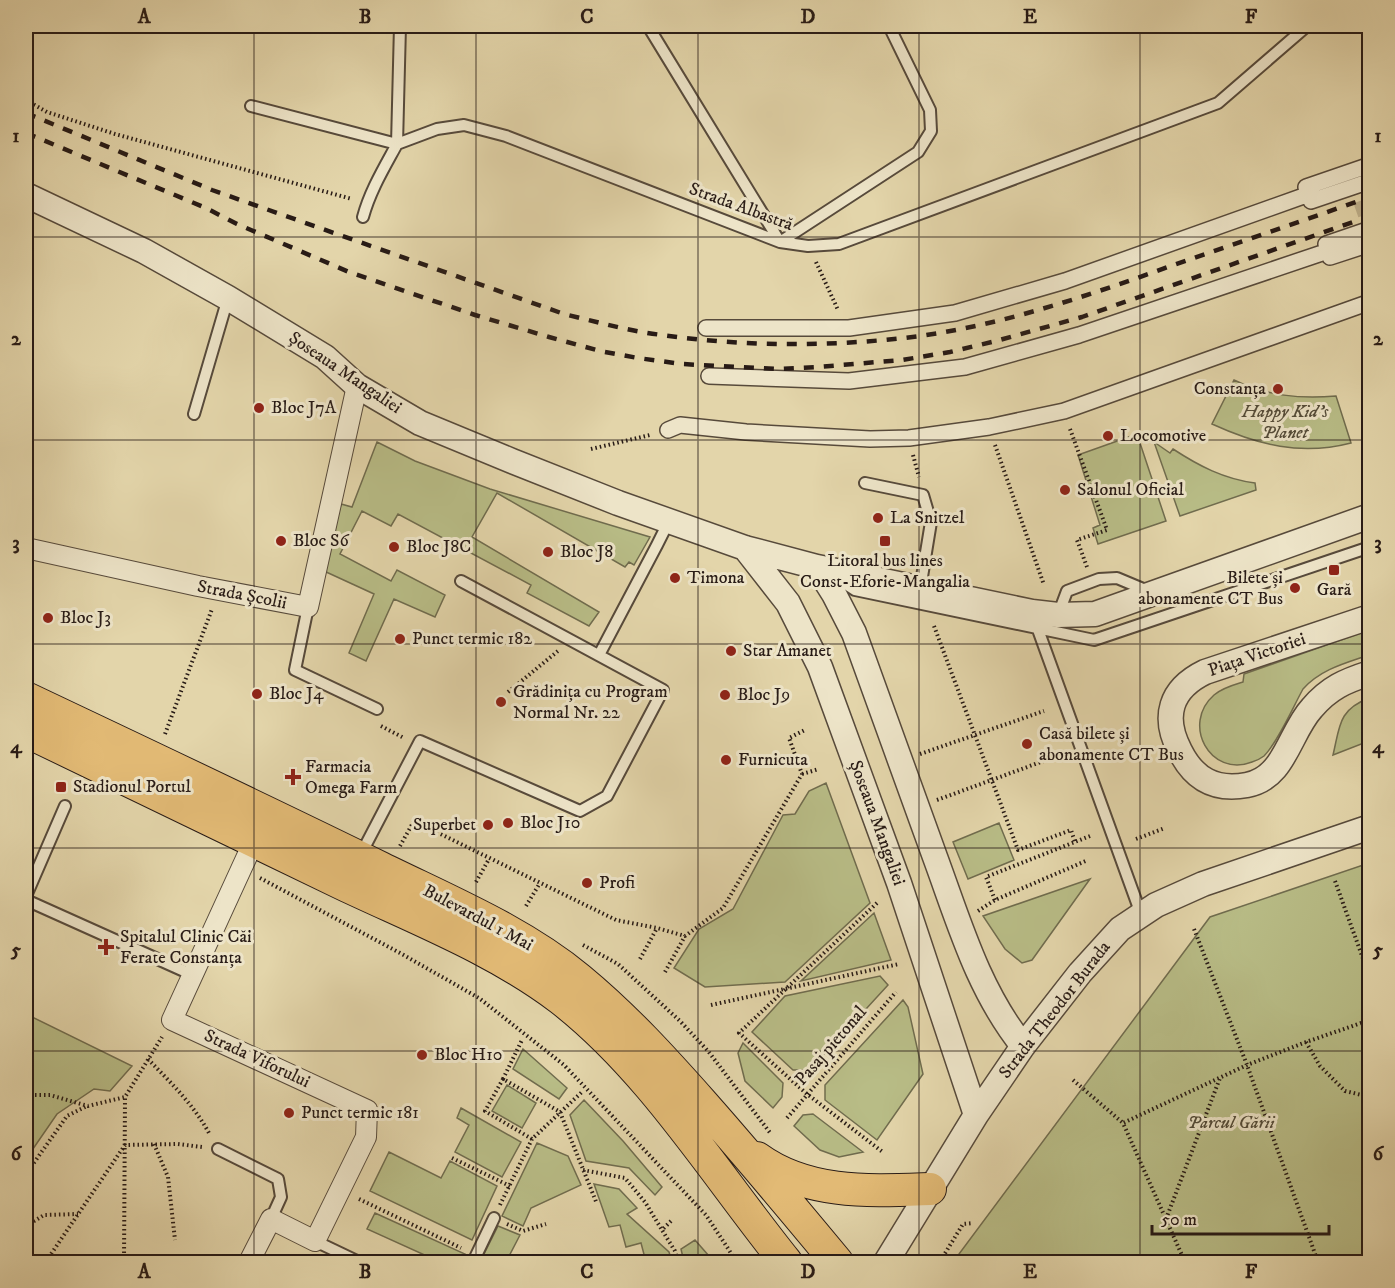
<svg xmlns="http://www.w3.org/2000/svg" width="1395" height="1288" viewBox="0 0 1395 1288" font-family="'IM FELL DW Pica',serif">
<rect width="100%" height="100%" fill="#e3d5aa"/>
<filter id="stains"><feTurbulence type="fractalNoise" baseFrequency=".00333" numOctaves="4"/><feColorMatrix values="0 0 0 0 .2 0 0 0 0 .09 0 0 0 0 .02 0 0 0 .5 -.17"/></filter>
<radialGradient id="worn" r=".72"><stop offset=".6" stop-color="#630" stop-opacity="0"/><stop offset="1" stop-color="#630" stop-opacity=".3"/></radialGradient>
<path fill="#b8bc86" stroke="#706c4e" stroke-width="1.5" d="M1234,380C1267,396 1300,399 1336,396L1351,443C1301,456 1258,445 1212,424Z
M1137,434L1166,521L1098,544L1093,528L1100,525L1078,455Z
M377,442L415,461L490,489L650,537L634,565L629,562L625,567L497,493L472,537L599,612L589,626L527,593L531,585L398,514L391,526L362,511L340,554L391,581L397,570L445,595L435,617L394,599L366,661L349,653L374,594L324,571L341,504L352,507Z
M1154,442L1170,453L1173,449C1199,466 1224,479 1255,483L1256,490L1180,516Z
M1369,630V655C1346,663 1321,669 1303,689C1293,707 1278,742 1264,756C1260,759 1256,761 1252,762C1210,778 1181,724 1214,695C1222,688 1233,685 1243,682L1244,674Z
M1369,698V741L1333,755C1340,726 1338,710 1369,698Z
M826,783L870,903L785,982L705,987L674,968L699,929L733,909L783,815L795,814L809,791Z
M999,823L1014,860L968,879L953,842Z
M1369,863V1262H959V1254L1210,917Z
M1090,879L1032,960L1022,963L1005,949L983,916Z
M874,913L891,960L801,981Z
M880,976L888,985L810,1070H793L752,1032L785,996Z
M903,1000L908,1007L923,1074L877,1140L825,1100V1085Z
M26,1014L132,1066L110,1091L94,1089L57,1114L26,1159Z
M743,1043L783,1083L782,1097L773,1108L745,1081L738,1053Z
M523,1049L567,1088L559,1099L513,1069Z
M507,1085L536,1103L522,1128L492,1111Z
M584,1100L623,1141L662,1187L655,1195L629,1168L586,1161L570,1115Z
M461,1108L521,1142L502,1177L455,1152L469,1125L457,1118Z
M813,1114L863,1152L839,1157L820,1150L794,1126L803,1115Z
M537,1143L568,1156L581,1185L531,1208L523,1226L502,1216Z
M389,1152L441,1178L450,1161L497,1186L472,1240L370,1191Z
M594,1184L619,1189L637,1208L627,1214L669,1252L672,1262H646L641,1243L626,1247L620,1225L609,1227Z
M375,1213L465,1254L461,1262H440L367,1229Z
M498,1226L520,1235L506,1262H480Z
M695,1240L709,1256L713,1262H684L681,1249Z"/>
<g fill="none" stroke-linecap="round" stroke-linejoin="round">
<path stroke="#beb08c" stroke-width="15" stroke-dasharray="15 8" stroke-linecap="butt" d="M1353,179L1370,228"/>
<defs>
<path id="service" d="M648,26L780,242
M251,106L397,144L400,26
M363,217C370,191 384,168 397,144L437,129L464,125L506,136L780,242L808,246L839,244L1218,103L1307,26
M780,242L918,152L931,131L930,110L889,26
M194,414L228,298
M865,483L923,495L931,522L920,589
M838,579L855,590L1094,640L1370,547
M308,607L295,670L377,709
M1058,615L1067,591L1099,579L1117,578L1148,591
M1036,624L1141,914
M599,655L657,545L669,521
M361,854L420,741L580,811L607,796L663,690L461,581
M26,896L65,806
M26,900L193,975
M218,1149L278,1179L281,1197L271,1219
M315,1241L359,1262
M473,1262L494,1218"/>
<path id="pedestrian" d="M1370,165L1306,187L1311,201L1370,181
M1370,229L1326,244L1330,257L1370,244
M706,328H849L955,313L1065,281L1312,193
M709,376L849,381L965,367L1079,335L1331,250
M668,430L680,425L746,432L870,439L909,438L989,427L1064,411L1370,302"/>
<path id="minor" d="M26,548L198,586L308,607L357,386
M249,1262L271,1219L315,1241L366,1137L367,1110L172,1020L254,841"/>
<path id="tertiary" d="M26,195L144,251L228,298L325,357L357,386L420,423L512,461L618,503L745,548L817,567L1032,612L1058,615L1095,614L1370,516
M745,548L788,603L820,667L899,883L976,1115
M817,567L834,594L854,633C881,708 908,782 935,857C959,922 978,990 1023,1046
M1370,617L1205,672C1170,689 1162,717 1180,751C1194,779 1215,791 1247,785C1285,778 1289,733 1312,708C1329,688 1345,681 1370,673
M886,1262L976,1115L1023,1046L1080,973L1120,929L1156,905L1203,884L1370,827"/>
<path id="primary" d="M26,698C144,754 263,810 381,868C448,901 521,931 579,979C625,1017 664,1060 703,1104C749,1156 793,1209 837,1262
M26,731C131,782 237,833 343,884C417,919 495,949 561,999C651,1069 715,1174 786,1262
M757,1158C808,1195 871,1191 930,1189"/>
</defs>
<use href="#service" stroke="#574a3b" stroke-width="14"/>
<use href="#pedestrian" stroke="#574a3b" stroke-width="18"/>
<use href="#minor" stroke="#574a3b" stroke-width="22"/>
<use href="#tertiary" stroke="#574a3b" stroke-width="27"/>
<use href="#primary" stroke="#281b16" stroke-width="34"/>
<path stroke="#281b16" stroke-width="4" stroke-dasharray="1.5 3" stroke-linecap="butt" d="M26,100L47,112L115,134L352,199
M816,262L838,310
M1070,429L1107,530L1077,540L1087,567
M995,445L1044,585
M591,449L650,435
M913,455L919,477
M934,626L1018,850L1071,830L1075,842
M508,692L558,651
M381,726L404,738
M165,734L212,609
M920,754L1044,711
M802,774L819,769
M937,800L1060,755
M1136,839L1165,828
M400,846L414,821L616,920L657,928L685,936L723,908L802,774L789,738L805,730
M260,878L400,953L479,998L564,1065L706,1215L729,1250L736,1262
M1335,881L1370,978
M476,882L489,859
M995,900L986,877L1090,836
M877,903L739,1033L807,1094L884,1153
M526,906L540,883
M978,911L995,900L1088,860
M1194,929L1247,1065L1318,1262
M583,945L618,964L680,1021L708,1051L771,1134
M640,959L657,928
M665,972L685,936
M711,1005L899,964
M1306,1042L1320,1066L1345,1091L1370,1097
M148,1059C171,1083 195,1106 210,1135
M503,1079L522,1040
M1073,1080L1123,1123
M26,1095H50L88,1106L125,1097L162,1037
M787,1118L896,992
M532,1139L485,1111L503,1079L560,1112L597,1204
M154,1144L168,1177L175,1240
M452,1158L510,1186
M583,1170L625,1178L645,1202L662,1230
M26,1174L67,1116L87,1106
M359,1199L461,1248
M500,1205L532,1139L583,1091
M1166,1219L1220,1078
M671,1221L662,1230L675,1251L678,1262
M507,1224L523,1231L546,1224
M26,1226L44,1215L78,1214
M48,1262L49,1257L125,1145L178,1144L202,1147
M124,1262L125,1097
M943,1262L944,1255L963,1224L973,1223
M1185,1262L1123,1123L1247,1065L1306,1042L1370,1020"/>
<use href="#service" stroke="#ede4c8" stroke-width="10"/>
<use href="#pedestrian" stroke="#ede4c8" stroke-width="15"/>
<use href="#minor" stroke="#ede4c8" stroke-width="20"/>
<use href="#tertiary" stroke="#ede4c8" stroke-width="24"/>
<use href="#primary" stroke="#e2ba75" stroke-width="32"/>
<path stroke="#281b16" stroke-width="4.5" stroke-dasharray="10 10" stroke-linecap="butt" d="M26,113L212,190L564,314C597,322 629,331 662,335C747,347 835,347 920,336C1005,324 1087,296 1168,267C1235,244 1302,221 1370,197
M26,133L206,208L237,224L349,272L475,315L549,337L600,351L638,358L682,364L777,369L818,367L902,360L950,352L996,341L1082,317L1370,216"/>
</g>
<path fill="none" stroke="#281b16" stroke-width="1.5" stroke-opacity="0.55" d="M254,26V1262M476,26V1262M698,26V1262M919,26V1262M1140,26V1262M26,237H1370M26,440H1370M26,644H1370M26,848H1370M26,1051H1370"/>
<g fill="#8f2418" stroke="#ede4c8" stroke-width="2">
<circle cx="1278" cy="389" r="6"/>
<circle cx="259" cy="408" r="6"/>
<circle cx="1108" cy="436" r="6"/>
<circle cx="1065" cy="490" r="6"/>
<circle cx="878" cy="518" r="6"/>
<circle cx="281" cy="541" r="6"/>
<rect x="879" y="535" width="12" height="12" rx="3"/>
<circle cx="394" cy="547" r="6"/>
<circle cx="548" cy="552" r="6"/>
<rect x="1328" y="564" width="12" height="12" rx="3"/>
<circle cx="675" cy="578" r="6"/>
<circle cx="1295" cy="588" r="6"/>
<circle cx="48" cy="618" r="6"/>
<circle cx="400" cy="639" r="6"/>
<circle cx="731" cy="651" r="6"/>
<circle cx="257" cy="694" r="6"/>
<circle cx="725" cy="695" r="6"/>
<circle cx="501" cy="702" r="6"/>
<circle cx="1027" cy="744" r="6"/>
<circle cx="726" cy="760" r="6"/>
<path d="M290 768h6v6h6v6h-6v6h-6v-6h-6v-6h6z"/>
<rect x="55" y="781" width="12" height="12" rx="3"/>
<circle cx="508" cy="823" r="6"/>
<circle cx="488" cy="825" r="6"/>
<circle cx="587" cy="883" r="6"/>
<path d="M103 938h6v6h6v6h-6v6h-6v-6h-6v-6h6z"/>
<circle cx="422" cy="1055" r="6"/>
<circle cx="289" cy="1113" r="6"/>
</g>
<g text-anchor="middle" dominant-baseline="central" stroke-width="6" stroke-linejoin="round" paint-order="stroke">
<g font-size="18" fill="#281b16" stroke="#ede4c8">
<text transform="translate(741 207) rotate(20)">Strada Albastră</text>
<text transform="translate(345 373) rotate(34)">Șoseaua Mangaliei</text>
<text transform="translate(242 595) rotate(11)">Strada Școlii</text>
<text transform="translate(1257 655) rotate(-19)">Piața Victoriei</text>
<text transform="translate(877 823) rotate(70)">Șoseaua Mangaliei</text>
<text transform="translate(478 918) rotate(28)">Bulevardul 1 Mai</text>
<text transform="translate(1055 1010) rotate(-52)">Strada Theodor Burada</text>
<text transform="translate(831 1046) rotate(-49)">Pasaj pietonal</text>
<text transform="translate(257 1059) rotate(25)">Strada Viforului</text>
</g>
<g font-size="18" fill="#281b16" stroke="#ede4c8" text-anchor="start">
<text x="1266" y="389" text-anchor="end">Constanța</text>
<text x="271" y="408">Bloc J7A</text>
<text x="1120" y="436">Locomotive</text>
<text x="1077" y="490">Salonul Oficial</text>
<text x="890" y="518">La Snitzel</text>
<text x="293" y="541">Bloc S6</text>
<text x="406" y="547">Bloc J8C</text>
<text x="560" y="552">Bloc J8</text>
<text x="885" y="561" text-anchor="middle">Litoral bus lines<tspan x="885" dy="21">Const-Eforie-Mangalia</tspan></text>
<text x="687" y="578">Timona</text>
<text x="1283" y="578" text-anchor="end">Bilete și<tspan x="1283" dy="21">abonamente CT Bus</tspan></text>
<text x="1334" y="590" text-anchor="middle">Gară</text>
<text x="60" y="618">Bloc J3</text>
<text x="412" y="639">Punct termic 182</text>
<text x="743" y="651">Star Amanet</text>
<text x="513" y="692">Grădinița cu Program<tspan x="513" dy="21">Normal Nr. 22</tspan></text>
<text x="269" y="694">Bloc J4</text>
<text x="737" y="695">Bloc J9</text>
<text x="1039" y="734">Casă bilete și<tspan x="1039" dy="21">abonamente CT Bus</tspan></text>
<text x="738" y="760">Furnicuta</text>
<text x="305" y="767">Farmacia<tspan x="305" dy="21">Omega Farm</tspan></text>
<text x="73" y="787">Stadionul Portul</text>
<text x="520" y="823">Bloc J10</text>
<text x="476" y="825" text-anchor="end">Superbet</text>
<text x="599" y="883">Profi</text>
<text x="120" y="937">Spitalul Clinic Căi<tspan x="120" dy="21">Ferate Constanța</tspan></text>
<text x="434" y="1055">Bloc H10</text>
<text x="301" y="1113">Punct termic 181</text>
</g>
<g font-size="18" font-style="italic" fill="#534b38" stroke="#ede4c8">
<text x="1285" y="412">Happy Kid's<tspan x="1285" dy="21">Planet</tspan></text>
<text x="1231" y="1123">Parcul Gării</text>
</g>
</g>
<rect width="1395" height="1288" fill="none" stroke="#e3d5aa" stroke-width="66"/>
<path d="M1152 1225v9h177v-9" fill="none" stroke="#281b16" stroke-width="3"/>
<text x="1161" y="1225" font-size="18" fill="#281b16" stroke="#ede4c8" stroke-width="4.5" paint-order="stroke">50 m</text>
<rect x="33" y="33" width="1329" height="1222" fill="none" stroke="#281b16" stroke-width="2"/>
<g font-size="20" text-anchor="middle" font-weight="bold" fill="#281b16">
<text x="144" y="23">A</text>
<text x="365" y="23">B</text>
<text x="587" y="23">C</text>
<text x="808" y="23">D</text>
<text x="1030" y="23">E</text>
<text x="1251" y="23">F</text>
<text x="16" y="142">1</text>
<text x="1378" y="142">1</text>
<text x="16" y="345">2</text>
<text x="1378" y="345">2</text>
<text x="16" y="549">3</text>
<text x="1378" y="549">3</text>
<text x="16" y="753">4</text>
<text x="1378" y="753">4</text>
<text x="16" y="956">5</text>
<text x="1378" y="956">5</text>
<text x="16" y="1160">6</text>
<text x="1378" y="1160">6</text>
<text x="144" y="1278">A</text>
<text x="365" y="1278">B</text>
<text x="587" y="1278">C</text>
<text x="808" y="1278">D</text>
<text x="1030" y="1278">E</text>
<text x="1251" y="1278">F</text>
</g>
<rect width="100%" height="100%" filter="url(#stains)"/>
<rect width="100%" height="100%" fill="url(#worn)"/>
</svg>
